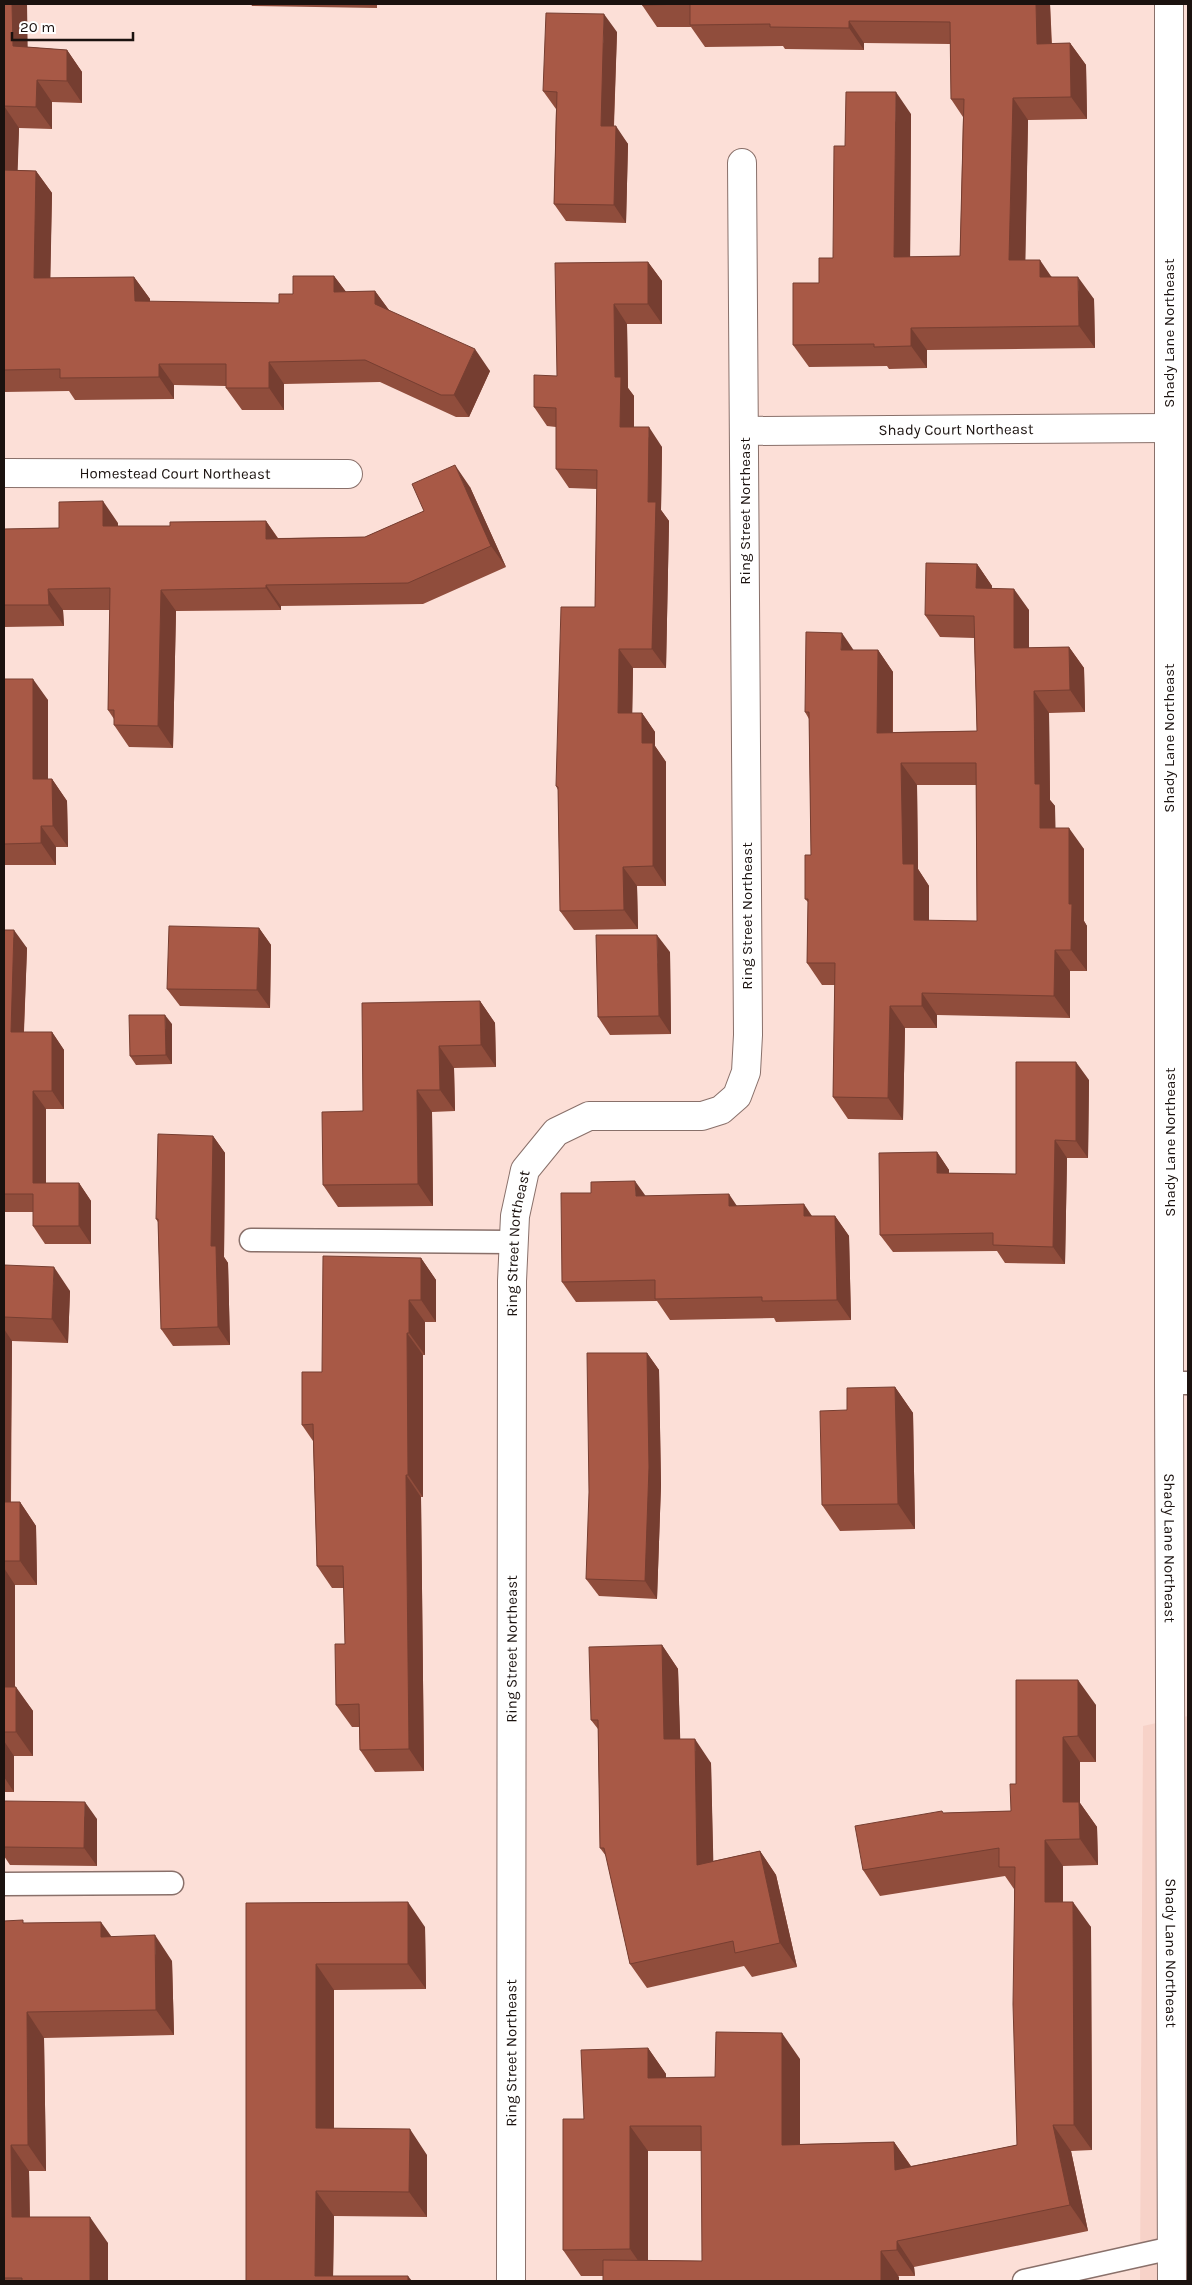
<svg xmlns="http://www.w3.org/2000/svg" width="1192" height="2285" viewBox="0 0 1192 2285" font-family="Karla,sans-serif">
<rect width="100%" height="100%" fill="#fcdfd7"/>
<path fill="#f7d2c8" d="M1188,1716V2281H1140L1143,1726Z"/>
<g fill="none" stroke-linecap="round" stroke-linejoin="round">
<defs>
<path id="service" d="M251,1240L514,1242
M1169,1383H1188
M4,1884L172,1883
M1024,2281L1172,2248"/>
<g id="minor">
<path id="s1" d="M1169,4V1383L1172,2281"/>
<path id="s2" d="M745,431L1168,428"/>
<path id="s3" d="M4,473L348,474"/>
<path id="s4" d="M511,2281L512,1281L515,1216L525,1170L556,1132L589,1116H702L721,1110L737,1096L746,1072L748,1035L742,163"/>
</g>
</defs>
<use href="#service" stroke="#89706a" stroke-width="25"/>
<use href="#minor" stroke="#89706a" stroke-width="30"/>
<use href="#service" stroke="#fff" stroke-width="22"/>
<use href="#minor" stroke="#fff" stroke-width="28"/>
</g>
<path fill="#904d3c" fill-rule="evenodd" d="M4,4H27V47L67,50L82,72V103L52,102V129L19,128L17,170L36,171L52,193L50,278L134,277L150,299V302L279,303L293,294L334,276L346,292L375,291L389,310L490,371L469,417H456L380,382L284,384V410H242L226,388V386L174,385V399L75,400L69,391L4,392Z
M251,4H377V8L252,6Z
M1050,4L1052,44L1070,43L1086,65L1087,119L1028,120L1025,260L1052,277L1094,299L1095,348L927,350V368L889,369L887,366L809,367L793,345L819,283L833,258L845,146L911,114L910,257L960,256L963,117L951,99L950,44L864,43V50L785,49L783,46L705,47L691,27H657L642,5Z
M617,32L614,126L628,144L626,223L566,221L554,204L556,109L543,91Z
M648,262L662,281V324H627L628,388L634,396V427L662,447L661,510L669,521L666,668H633L632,713H642L655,732V746L666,762V886H637L638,929L574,930L560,911L558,790L556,786L595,607L597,489L569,488L556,469V427L547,426L534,407L557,376Z
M470,487L506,567L423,604L281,606V610L176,611L173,748L129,747L114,725V719L108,710L110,610H63L64,626L4,627V529L59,528L118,523V526H170L266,521L278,538L365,537L424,511Z
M977,564L992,586V588L1029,610V648L1069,647L1084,668L1085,712L1049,713L1050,800L1055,806V828L1084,849V921L1087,926V971H1070V1018L937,1015V1028H905L903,1120L848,1119L833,1097L835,985H822L807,963L808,902L805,899L811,855L809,719L805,712L854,650H878L893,672V732L977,731L974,638L940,637L925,615ZM917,785H976L977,921H929V886L918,869Z
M4,679L48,700V779H52L67,801L68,847H56V865H4Z
M259,928L271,945L270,1008L180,1006L167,989Z
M4,930L27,948L24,1032H52L64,1050V1109H46V1183H79L91,1201V1244H45L33,1226V1212H4Z
M670,952L671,1034L610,1035L598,1017Z
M480,1001L495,1023L496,1067L454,1068L455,1111L432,1112L433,1206L338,1207L323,1185L363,1111Z
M172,1024V1064L136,1065L130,1056Z
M1089,1080L1088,1158H1067L1065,1264L1005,1263L997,1251L893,1252L880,1235L937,1152L949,1170V1173L1016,1174Z
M213,1136L225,1153L224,1257L228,1263L230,1345L173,1346L161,1329L158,1222L156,1219Z
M646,1196L737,1206L812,1216H835L849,1236L851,1320L776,1322L774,1318L670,1320L657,1301L576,1302L562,1282Z
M421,1258L436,1280V1322H425V1355H423V1497H421L424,1771L375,1772L360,1750L359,1727H352L336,1705L345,1644L344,1588H332L317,1566L313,1441L302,1425L322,1372Z
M4,1265L70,1291L68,1343L12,1341L11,1502H20L36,1526L37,1585H15V1687L33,1711V1756H14V1792H4Z
M647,1353L659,1370L661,1485L657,1599L599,1596L586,1579Z
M895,1387L913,1413L915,1529L840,1531L822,1505L847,1410Z
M662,1645L678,1669L680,1739L711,1763L713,1861L760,1851L776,1875L797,1967L752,1977L744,1966L647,1988L630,1964L606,1856L600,1848L598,1729L591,1720Z
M1016,1680L1096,1705V1762H1080V1803L1097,1827L1098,1865L1063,1866V1902L1091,1927L1092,2150L1071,2151L1088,2231L914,2267L915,2276H581L563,2250L584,2119L648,2048L666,2074V2078L715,2077L800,2059V2144L894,2142L911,2166L1017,2145L1014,1889L1005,1876L880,1896L863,1870L944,1813L1011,1811L1016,1784ZM648,2151H702V2261L648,2260Z
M4,1801L97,1819V1866L10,1865L4,1856Z
M246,1903L425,1927L426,1989L334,1990V2129L427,2155V2217L334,2216L333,2276L246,2281Z
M4,1921L25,1923L111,1937L172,1961L174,2035L44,2038L46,2171H29L30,2217L108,2243V2281H4Z"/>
<path fill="#763e31" d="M12,4H27L28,68L13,46Z
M1036,4H1050L1052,66L1037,44Z
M604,14L617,32L613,144L601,126Z
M849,21L864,43V50L849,28Z
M1070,43L1086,65L1087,119L1071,97Z
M67,50L82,72V103L67,81Z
M37,80L52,102V129L36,107Z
M896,92L911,114L910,279L894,257Z
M1013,98L1028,120L1025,282L1009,260Z
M4,106L19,128L17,192L4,173Z
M616,126L628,144L626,223L614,205Z
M36,171L52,193L50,300L34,278Z
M1040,260L1055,282L1040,277Z
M648,262L662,281V324L648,304Z
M334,276L350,297L334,292Z
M134,277L150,299V323L135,301Z
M1078,277L1094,299L1095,348L1079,326Z
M375,291L391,313L375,304Z
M614,304L627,324L628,388L634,396V446L620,427L615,377Z
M911,328L927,350V368L911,346Z
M475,349L490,371L469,417L454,395Z
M269,362L284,384V410L269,388Z
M159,364L174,385V399L159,377Z
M649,427L662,447L661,510L669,521L666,668L652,649L648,502Z
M455,465L470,487L506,567L491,546Z
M103,501L118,523V547L103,526Z
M266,521L280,542L266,539Z
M977,564L992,586L991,610L976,588Z
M266,585L281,606V610L266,588Z
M48,589L63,610L64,626L49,605Z
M1014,589L1029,610V670L1014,648Z
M161,590L176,611L173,748L158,726Z
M842,633L857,655L841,650Z
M1069,647L1084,668L1085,712L1070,690Z
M619,649L633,668L632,732L618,713Z
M878,650L893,672L892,754L877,733Z
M33,679L48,700V801L33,779Z
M1034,691L1049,713L1050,800L1055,806L1056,849L1040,828L1035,784Z
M642,713L655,732V746L666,762V886L653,866L642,743Z
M901,763L917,785L918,869L929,886V942L914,920L903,864Z
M52,779L67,801L68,847L53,826Z
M41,826L56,847V865L41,843Z
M1069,828L1084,849V921L1087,926V971L1071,950L1069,904Z
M623,867L637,886L638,929L624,910Z
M259,928L271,945L270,1008L257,990Z
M14,930L27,948L23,1050L11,1032Z
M657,935L670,952L671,1034L659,1016Z
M1055,950L1070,971V1018L1054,996Z
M922,993L937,1015V1028L922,1006Z
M480,1001L495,1023L496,1067L481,1045Z
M890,1006L905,1028L903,1120L888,1098Z
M165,1015L172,1024V1064L166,1055Z
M52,1032L64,1050V1109L52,1091Z
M439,1046L454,1068L455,1111L440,1090Z
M1076,1062L1089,1080L1088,1158L1076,1141Z
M417,1090L432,1112L433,1206L418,1184Z
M33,1091L46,1109V1201L33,1183Z
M213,1136L225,1153L224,1257L228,1263L230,1345L218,1327L211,1246Z
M1055,1140L1067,1158L1065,1264L1053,1247Z
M937,1152L949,1170V1190L937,1173Z
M635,1181L650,1202L636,1196Z
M79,1183L91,1201V1244L79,1226Z
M729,1194L743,1215L729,1206Z
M804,1204L818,1225L804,1216Z
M835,1216L849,1236L851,1320L837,1300Z
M421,1258L436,1280V1322L421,1300Z
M54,1267L70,1291L68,1343L52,1319Z
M409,1300L425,1322V1355L409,1333Z
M4,1329L12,1341L10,1526L4,1517Z
M407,1333L423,1355V1497L408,1475Z
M647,1353L659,1370L661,1485L657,1599L645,1581Z
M895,1387L913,1413L915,1529L898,1504Z
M406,1475L421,1497L424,1771L409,1749Z
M20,1502L36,1526L37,1585L20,1561Z
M4,1568L15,1585V1711L4,1696Z
M662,1645L678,1669L681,1763L664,1739Z
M1078,1680L1096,1705V1762L1078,1736Z
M16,1687L33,1711V1756L16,1732Z
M1063,1737L1080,1762V1803L1097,1827L1098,1865L1080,1839L1063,1802Z
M695,1739L711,1763L714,1889L697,1865Z
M4,1741L14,1756V1792L4,1777Z
M85,1802L97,1819V1866L84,1848Z
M1045,1840L1063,1866V1927L1045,1902Z
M760,1851L776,1875L797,1967L780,1943Z
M408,1902L425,1927L426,1989L408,1964Z
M1073,1902L1091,1927L1092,2150L1074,2125Z
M101,1922L119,1947L101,1937Z
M155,1935L172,1961L174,2035L156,2010Z
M316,1964L334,1990V2154L316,2128Z
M27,2012L44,2038L46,2171L28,2145Z
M782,2033L800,2059V2170L782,2145Z
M648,2048L666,2074V2104L648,2078Z
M1053,2125L1071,2151L1088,2231L1070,2205Z
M630,2126L648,2151V2275L630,2249Z
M410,2129L427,2155V2217L409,2192Z
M894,2142L912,2168L895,2170Z
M11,2145L29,2171L30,2242L12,2217Z
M316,2191L334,2216L333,2281L315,2276Z
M90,2217L108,2243V2281H90Z
M897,2241L914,2267L915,2276L897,2250Z
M881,2251L899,2277V2281H881Z
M408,2276L412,2281H408Z"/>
<path fill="#a85946" stroke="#763e31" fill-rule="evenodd" d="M4,4H12L13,46L67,50V81L37,80L36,107L4,106Z
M642,4H1036L1037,44L1070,43L1071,97L1013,98L1009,260H1040V277H1078L1079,326L911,328V346L874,347V344L793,345V283H819V258H833L834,146H845L846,92H896L894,257L960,256L964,99H951L950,22L849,21V28L770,27V24L690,25V4L642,5Z
M546,13L604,14L601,126H616L614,205L554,204L557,92L543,91Z
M4,170L36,171L34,278L134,277L135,301L279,303V294H293V276H334V292L375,291V304L475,349L454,395H441L365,360L269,362V388H226V364H159V377L60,378V369L4,370Z
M648,262V304H614L615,377H621L620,427H649L648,502H656L652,649H619L618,713H642V743H653V866L623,867L624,910L560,911L558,787L556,786L561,607H595L597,470L556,469V408L534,407V375L557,376L555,263Z
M455,465L491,546L408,583L266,585V588L161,590L158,726L114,725V710H108L110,588L48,589L49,605H4V529L59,528V502L103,501V526H170V522L266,521V539L365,537L424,511L412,484Z
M926,563L977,564L976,588L1014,589V648L1069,647L1070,690L1034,691L1035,784H1040V828H1069V904H1072L1071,950H1055L1054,996L922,993V1006H890L888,1098L833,1097L835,963H807L808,899H805V855H811L809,712H805L806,632L842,633L841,650H878L877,733L977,731L974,616L925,615ZM901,763H976L977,921L914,920V864H903Z
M4,679H33V779H52L53,826H41V843L4,844Z
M169,926L259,928L257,990L167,989Z
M4,930H14L11,1032H52V1091H33V1183H79V1226H33V1194H4Z
M596,935H657L659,1016L598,1017Z
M480,1001L481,1045L439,1046L440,1090H417L418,1184L323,1185L322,1112L363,1111L362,1003Z
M129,1015H165L166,1055L130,1056Z
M1016,1062H1076V1141L1055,1140L1053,1247L993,1245V1233L880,1235L879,1153L937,1152V1173L1016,1174Z
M158,1134L213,1136L211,1246H216L218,1327L161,1329L158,1219H156Z
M635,1181L636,1196L729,1194V1206L804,1204V1216H835L837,1300L762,1301V1297L655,1299V1280L562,1282L561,1193H591V1182Z
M323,1256L421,1258V1300H409V1333H407L408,1475H406L409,1749L360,1750L359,1704L336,1705L335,1644H345L343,1566H317L313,1424L302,1425V1372H322Z
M4,1265L54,1267L52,1319L4,1317Z
M587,1353H647L649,1467L645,1581L586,1579L589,1492Z
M895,1387L898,1504L822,1505L820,1411L847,1410V1388Z
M4,1502H20V1561H4Z
M662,1645L664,1739H695L697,1865L760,1851L780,1943L735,1953L733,1941L630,1964L604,1848H600L598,1720H591L589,1647Z
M1016,1680H1078V1736L1063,1737V1802H1079L1080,1839L1045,1840V1902H1073L1074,2125H1053L1070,2205L897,2241V2250L881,2251V2281H603V2260L702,2261L701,2126H630V2249L563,2250V2119H584L581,2050L648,2048V2078L715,2077L716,2032L782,2033V2145L894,2142L895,2170L1017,2145L1013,2004L1015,1867H999V1848L863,1870L855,1826L942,1811L943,1813L1011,1811L1010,1784H1016Z
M4,1687H16V1732H4Z
M4,1801L85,1802L84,1848L4,1847Z
M408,1902V1964H316V2128L410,2129L409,2192L316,2191L315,2276H408V2281H246V1903Z
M23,1920V1923L101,1922V1937L155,1935L156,2010L27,2012L28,2145H11L12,2217H90V2281H22V2278H4V1921Z"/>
<g text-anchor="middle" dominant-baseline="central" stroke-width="5" stroke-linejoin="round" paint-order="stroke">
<g font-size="15" fill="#1b120f" stroke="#fff">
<text transform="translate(1169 333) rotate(-90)">Shady Lane Northeast</text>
<text stroke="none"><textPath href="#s2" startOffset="211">Shady Court Northeast</textPath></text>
<text stroke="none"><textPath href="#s3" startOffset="171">Homestead Court Northeast</textPath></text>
<text transform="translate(745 511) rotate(-90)">Ring Street Northeast</text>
<text transform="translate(1169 738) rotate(-90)">Shady Lane Northeast</text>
<text transform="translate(747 916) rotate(-90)">Ring Street Northeast</text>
<text transform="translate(1170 1142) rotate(-90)">Shady Lane Northeast</text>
<text stroke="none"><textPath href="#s4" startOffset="1038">Ring Street Northeast</textPath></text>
<text stroke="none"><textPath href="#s1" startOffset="1544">Shady Lane Northeast</textPath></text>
<text stroke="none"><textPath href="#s4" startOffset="632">Ring Street Northeast</textPath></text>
<text stroke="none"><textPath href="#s1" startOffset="1949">Shady Lane Northeast</textPath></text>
<text stroke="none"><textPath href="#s4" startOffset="228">Ring Street Northeast</textPath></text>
</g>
</g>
<rect width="1192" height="2285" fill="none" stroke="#1b120f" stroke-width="10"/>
<path d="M12 32v8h121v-8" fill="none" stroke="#1b120f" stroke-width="2.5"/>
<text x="20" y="32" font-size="15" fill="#1b120f" stroke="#ffffff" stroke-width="4" paint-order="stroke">20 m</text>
</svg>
